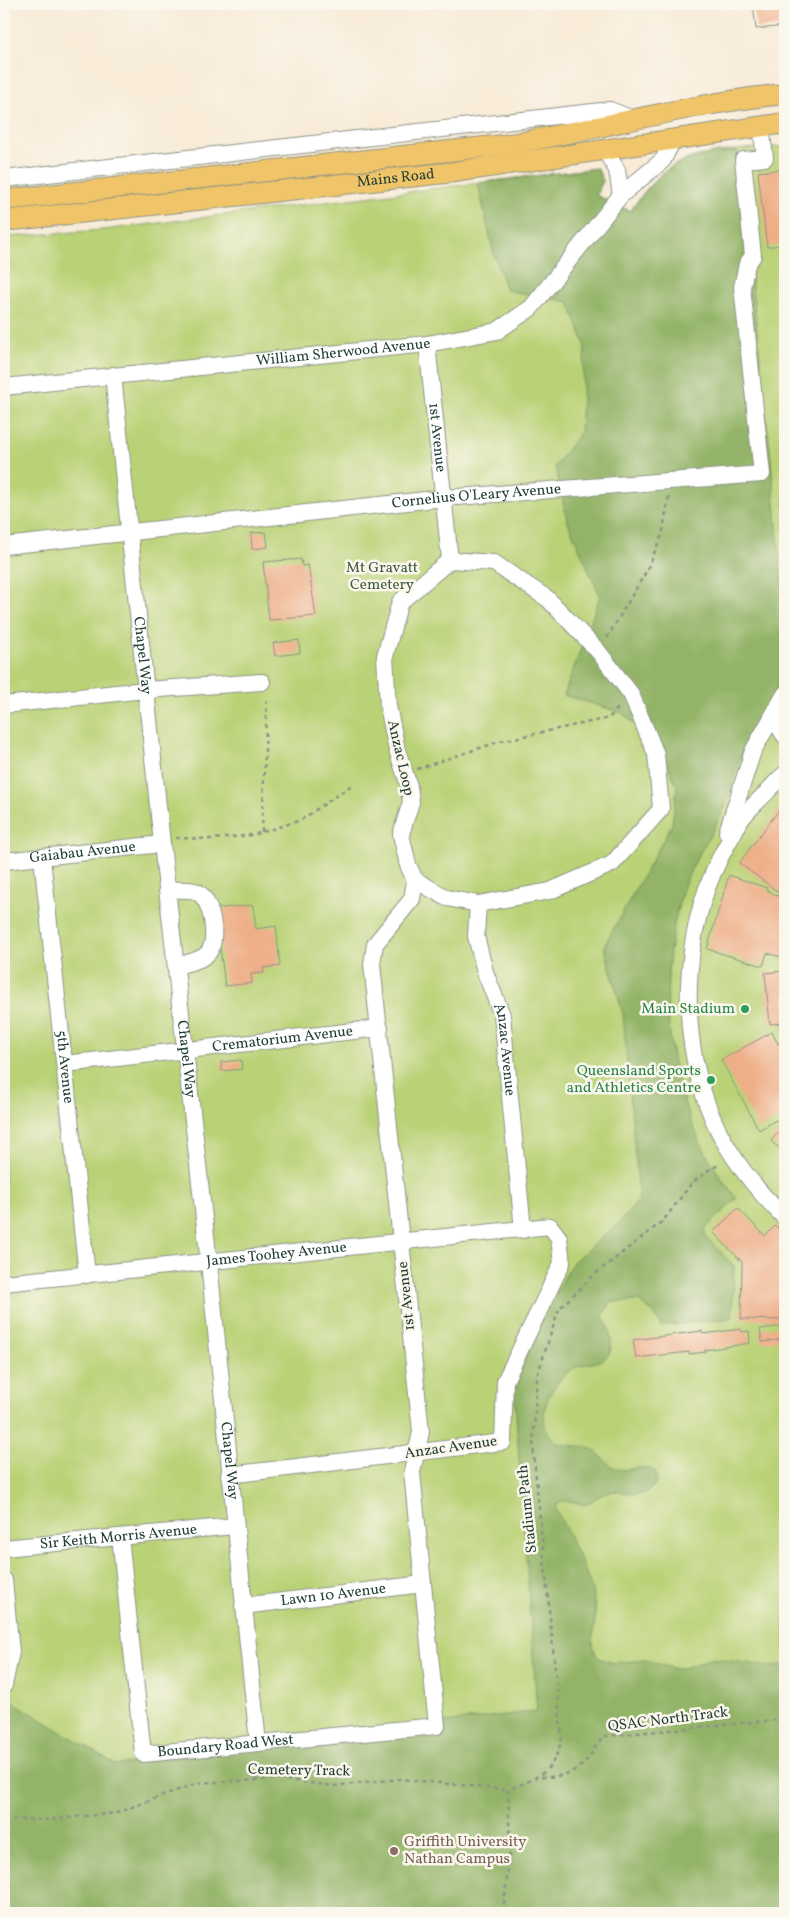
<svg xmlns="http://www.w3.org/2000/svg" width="789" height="1917" viewBox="0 0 789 1917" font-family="Vollkorn,serif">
<rect width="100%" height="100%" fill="#fbf7ec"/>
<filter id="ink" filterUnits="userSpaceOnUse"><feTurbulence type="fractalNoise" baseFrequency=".02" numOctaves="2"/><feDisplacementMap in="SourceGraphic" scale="10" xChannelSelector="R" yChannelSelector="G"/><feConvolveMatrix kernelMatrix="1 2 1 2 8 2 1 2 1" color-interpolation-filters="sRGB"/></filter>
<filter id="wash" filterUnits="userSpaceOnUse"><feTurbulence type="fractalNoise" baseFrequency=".0096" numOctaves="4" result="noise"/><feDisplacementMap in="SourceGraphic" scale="20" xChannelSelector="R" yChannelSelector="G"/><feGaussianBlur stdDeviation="1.12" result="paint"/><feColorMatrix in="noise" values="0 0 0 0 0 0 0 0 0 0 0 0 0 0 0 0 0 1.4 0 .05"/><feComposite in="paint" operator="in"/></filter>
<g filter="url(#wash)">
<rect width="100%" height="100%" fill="#f8ebd8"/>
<path fill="#bad276" stroke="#6c8855" d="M785,146V1697L4,1788V237L103,230L597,168L603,181L596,195L630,211C641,196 653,179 669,168C697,149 751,149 785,146Z"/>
<path fill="#93b467" stroke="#59784e" d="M738,151C748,251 759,351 770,450C774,490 777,530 781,570C783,600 787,629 785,658C784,692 751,730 738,762C733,776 731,791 726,804C713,835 692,860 682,892C652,993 668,1118 737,1198L705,1229V1236L734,1266L732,1318L661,1326L654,1313L638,1301L611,1302L602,1317C609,1325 610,1331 611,1341C614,1369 583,1359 569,1371C549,1387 533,1419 554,1440C563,1448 580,1444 591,1449C602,1453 605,1466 618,1469C632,1472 640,1463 655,1471L657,1481L654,1485C642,1503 626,1488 609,1492C600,1494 593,1501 585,1505L566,1500L558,1504L555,1509C563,1522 568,1534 574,1547C584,1568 593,1585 595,1609C597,1625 587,1645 599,1658L614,1663L645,1660L673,1668H683L713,1658L765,1666L785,1665V1913H4V1705L13,1702L116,1765L537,1711L514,1386L543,1317L573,1262L620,1222L639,1200L623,1014L604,946L672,824L677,786L657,743L622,713L564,695L600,596L567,520L555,466L580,433L585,345L569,302L506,290L493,251L478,183L597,168L603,181L596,195L630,211C666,163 680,158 738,151Z"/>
<g id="blocks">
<path fill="#eeae87" d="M753,4H785V26L756,29Z
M785,169V244L767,247L758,172Z
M266,532L268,547L252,549L251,533Z
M301,559L302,566L308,565L316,616L269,620L263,562Z
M299,640L300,653L275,656L273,643Z
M785,802V897L739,863Z
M729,875L767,888V890L783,899L781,909L785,910V958L767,953L763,966L707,949Z
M253,905L256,929L276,926L280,966L263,968L264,973L251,974L252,983L225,986L219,940L203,910Z
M784,958L785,1023L770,1024L765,973L783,971Z
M772,1032L778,1044L785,1040V1115L759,1130L721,1060Z
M241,1060L242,1069L222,1071L221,1062Z
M785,1124V1153L771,1141Z
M738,1208L765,1236L775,1226L785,1232L782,1236L785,1238V1320L741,1319L742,1262L713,1232Z
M785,1326V1339L762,1342L760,1329Z
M741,1329L742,1332L749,1331L750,1343L705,1350V1352L689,1354V1352L636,1358L633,1340L702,1331L703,1334Z"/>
</g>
</g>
<g filter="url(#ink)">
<use href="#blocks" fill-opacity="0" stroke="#8c9486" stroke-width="1"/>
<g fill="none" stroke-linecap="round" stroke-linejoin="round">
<defs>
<g id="minor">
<path d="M604,149L617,170L621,195"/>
<path d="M4,179L610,110L635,120"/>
<path id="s1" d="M427,344L450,560"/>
<path id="s2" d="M113,375L162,844L209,1263L258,1743"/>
<path id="s3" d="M4,387L427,344L497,331L531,308L621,195L663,160L674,138"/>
<path id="s4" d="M4,546L444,498L762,474L742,287L747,264L753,256L743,160L765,158L761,126"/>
<path d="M450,560L494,563L548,599L598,651L631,694L656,754L661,809L612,864L550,891L478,904L447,898L415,880L408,865L401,834L411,802L409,786L397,750L388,706L385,656L400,602Z"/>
<path d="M4,705L145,690L262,682"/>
<path d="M777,708L779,727L785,736"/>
<path d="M785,774C777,780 771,788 764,795C757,802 749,809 743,817C737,825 733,835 728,843C684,919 677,1021 707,1104C723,1149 751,1185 785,1218"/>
<path d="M727,832L753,751L785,694"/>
<path id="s5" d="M42,858L87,1275"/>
<path id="s6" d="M4,861L162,844"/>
<path d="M167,890C176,890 186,889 195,891C212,896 219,941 208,953C201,961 186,963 176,966"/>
<path id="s7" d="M478,904L476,936L485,972L502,1015L523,1230"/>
<path id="s8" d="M65,1064L380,1028"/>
<path id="s9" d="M4,1283L550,1226L559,1238L562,1263L505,1381L503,1442L229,1475"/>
<path id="s10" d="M120,1537L143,1754L437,1726L412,1472L421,1432L372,964L375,944L412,899L415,880"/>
<path id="s11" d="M4,1548L234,1526"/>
<path d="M4,1580L11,1652L4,1685"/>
<path id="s12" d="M243,1606L423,1584"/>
</g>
<g id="major">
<path d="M4,200L503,145C598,130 690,103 785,94"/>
<path id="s13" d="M4,221L454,172L785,123"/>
</g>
</defs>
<use href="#minor" stroke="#8c9486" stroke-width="18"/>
<use href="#major" stroke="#8c9486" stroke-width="22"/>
<path stroke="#8c9486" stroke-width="2.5" stroke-dasharray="4 4" stroke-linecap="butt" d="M607,638L647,570L662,535L669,496
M417,769L501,741L609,718L620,706
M262,832L267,696
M176,838L212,839L253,835L301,820L352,785
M541,1777C560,1777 577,1774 589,1757C595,1748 597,1743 606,1736L785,1719
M4,1819L46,1820L116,1813L197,1783L281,1779L333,1786L401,1779L508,1790
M503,1913L510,1851L508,1790C538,1777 554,1773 562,1738L533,1448L537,1376L559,1309L595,1274L663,1221L691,1184L710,1169L721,1164"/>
<use href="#minor" stroke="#fff" stroke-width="16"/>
<use href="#major" stroke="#f0c469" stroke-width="20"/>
</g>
</g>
<g fill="#2e9e5b" stroke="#fbf7ec" stroke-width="2">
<circle cx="745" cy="1009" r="5"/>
<circle cx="711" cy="1080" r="5"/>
</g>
<circle fill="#8d6e63" stroke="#fbf7ec" stroke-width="2" cx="394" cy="1851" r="5"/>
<g text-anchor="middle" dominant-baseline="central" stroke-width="5" stroke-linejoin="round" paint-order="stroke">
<g font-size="15" fill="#1f3d34" stroke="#fbf7ec">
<text stroke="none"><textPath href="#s13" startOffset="394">Mains Road</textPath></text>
<text stroke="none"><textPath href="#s3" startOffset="341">William Sherwood Avenue</textPath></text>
<text stroke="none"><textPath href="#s1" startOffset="94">1st Avenue</textPath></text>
<text stroke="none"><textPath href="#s4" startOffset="475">Cornelius O'Leary Avenue</textPath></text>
<text stroke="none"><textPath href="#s2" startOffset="282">Chapel Way</textPath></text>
<text transform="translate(400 758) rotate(77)">Anzac Loop</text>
<text stroke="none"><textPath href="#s6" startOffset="79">Gaiabau Avenue</textPath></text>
<text stroke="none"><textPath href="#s8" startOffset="219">Crematorium Avenue</textPath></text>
<text stroke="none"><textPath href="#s7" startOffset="150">Anzac Avenue</textPath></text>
<text stroke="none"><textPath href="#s2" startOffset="688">Chapel Way</textPath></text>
<text stroke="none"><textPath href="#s5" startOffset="210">5th Avenue</textPath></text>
<text stroke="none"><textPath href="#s9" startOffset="274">James Toohey Avenue</textPath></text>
<text transform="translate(407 1296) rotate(-96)">1st Avenue</text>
<text transform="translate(451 1448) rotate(-8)">Anzac Avenue</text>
<text stroke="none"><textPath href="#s2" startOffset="1092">Chapel Way</textPath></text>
<text transform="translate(528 1509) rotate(-96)">Stadium Path</text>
<text stroke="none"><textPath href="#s11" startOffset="115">Sir Keith Morris Avenue</textPath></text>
<text stroke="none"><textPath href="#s12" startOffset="91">Lawn 10 Avenue</textPath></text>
<text transform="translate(668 1720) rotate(-7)">QSAC North Track</text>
<text stroke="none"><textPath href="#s10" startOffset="301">Boundary Road West</textPath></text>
<text transform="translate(299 1771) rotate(1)">Cemetery Track</text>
</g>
<g font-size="15" fill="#3e5b41" stroke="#fbf7ec">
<text x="382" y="568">Mt Gravatt<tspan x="382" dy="17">Cemetery</tspan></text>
</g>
<g font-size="15" fill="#27864d" stroke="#fbf7ec" text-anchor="end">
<text x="735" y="1009">Main Stadium</text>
<text x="701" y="1071">Queensland Sports<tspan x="701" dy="17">and Athletics Centre</tspan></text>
</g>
<g font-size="15" fill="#785e54" stroke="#fbf7ec" text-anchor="start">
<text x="404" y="1842">Griffith University<tspan x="404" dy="17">Nathan Campus</tspan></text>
</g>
</g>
<rect width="789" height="1917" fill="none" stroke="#fbf7ec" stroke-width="20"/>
</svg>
